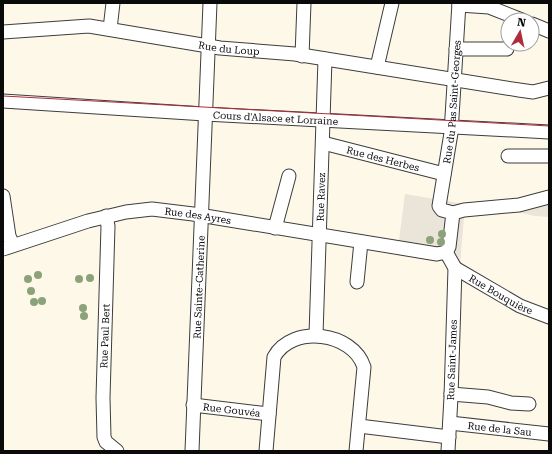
<svg xmlns="http://www.w3.org/2000/svg" width="552" height="454" viewBox="0 0 552 454" font-family="'Roboto Serif',serif">
<rect width="100%" height="100%" fill="#fdf8e8"/>
<path fill="#ebe5d9" d="M405,194L465,204L460,265L449,269L442,261L395,254L399,240Z
M549,197V217L535,216L518,212L519,205Z"/>
<g fill="none" stroke-linecap="round" stroke-linejoin="round">
<defs>
<g id="minor">
<path d="M459,5L489,7L522,20"/>
<path d="M532,24L549,31"/>
<path d="M110,29L113,3"/>
<path id="s1" d="M3,32L89,26L220,48L295,54L519,90L533,92L549,88"/>
<path d="M456,49H507"/>
<path d="M302,56L304,3"/>
<path d="M377,67L392,3"/>
<path id="s2" d="M3,101L205,114L549,132"/>
<path id="s3" d="M323,143L444,174"/>
<path d="M508,156H549"/>
<path d="M3,196L9,236L13,245"/>
<path d="M453,213L464,210L519,205L549,197"/>
<path d="M106,216L108,226L103,398L104,437L106,442L117,451"/>
<path d="M275,228L289,176"/>
<path id="s4" d="M3,249L88,221L126,212L152,209L193,214L437,254L446,252L449,247L453,213L442,210L439,206L451,133L459,3"/>
<path d="M446,252L455,268L451,397L448,451"/>
<path id="s5" d="M455,268L520,306L549,317"/>
<path d="M357,282L361,242"/>
<path id="s6" d="M316,335L325,59"/>
<path d="M451,394L488,397L511,403L529,404"/>
<path id="s7" d="M193,405L269,414"/>
<path id="s8" d="M450,423L549,434"/>
<path d="M359,426L449,437"/>
<path id="s9" d="M192,451L210,3"/>
<path d="M266,451L274,357C292,324 353,332 364,367L356,451"/>
</g>
</defs>
<use href="#minor" stroke="#3d3d3d" stroke-width="15"/>
<use href="#minor" stroke="#fff" stroke-width="13"/>
<path stroke="#ae2d3c" stroke-width="1" d="M3,96L549,126"/>
</g>
<g fill="#8ca27a">
<circle cx="442" cy="234" r="4"/>
<circle cx="430" cy="240" r="4"/>
<circle cx="441" cy="242" r="4"/>
<circle cx="38" cy="275" r="4"/>
<circle cx="90" cy="278" r="4"/>
<circle cx="28" cy="279" r="4"/>
<circle cx="79" cy="279" r="4"/>
<circle cx="31" cy="291" r="4"/>
<circle cx="42" cy="301" r="4"/>
<circle cx="34" cy="302" r="4"/>
<circle cx="83" cy="308" r="4"/>
<circle cx="84" cy="316" r="4"/>
</g>
<g text-anchor="middle" dominant-baseline="central" stroke-width="4" stroke-linejoin="round" paint-order="stroke">
<g font-size="10" fill="#0a0a0a" stroke="#fff">
<text stroke="none"><textPath href="#s1" startOffset="228">Rue du Loup</textPath></text>
<text stroke="none"><textPath href="#s4" startOffset="614">Rue du Pas Saint-Georges</textPath></text>
<text stroke="none"><textPath href="#s2" startOffset="273">Cours d'Alsace et Lorraine</textPath></text>
<text stroke="none"><textPath href="#s3" startOffset="62">Rue des Herbes</textPath></text>
<text stroke="none"><textPath href="#s6" startOffset="138">Rue Ravez</textPath></text>
<text stroke="none"><textPath href="#s4" startOffset="201">Rue des Ayres</textPath></text>
<text stroke="none"><textPath href="#s9" startOffset="164">Rue Sainte-Catherine</textPath></text>
<text stroke="none"><textPath href="#s5" startOffset="53">Rue Bouquière</textPath></text>
<text transform="translate(105 336) rotate(-88)">Rue Paul Bert</text>
<text transform="translate(452 360) rotate(-88)">Rue Saint-James</text>
<text stroke="none"><textPath href="#s7" startOffset="39">Rue Gouvéa</textPath></text>
<text stroke="none"><textPath href="#s8" startOffset="50">Rue de la Sau</textPath></text>
</g>
</g>
<rect width="552" height="454" fill="none" stroke="#0a0a0a" stroke-width="8"/>
<g transform="translate(520 32) rotate(9)"><circle r="19" fill="#ffffff" stroke="#9d9d9d"/>
<path d="M0-3L7 15L0 10L-7 15Z" fill="#ae2d3c"/>
<text y="-6" font-size="11" font-weight="bold" text-anchor="middle" fill="#0a0a0a">N</text>
</g>
</svg>
